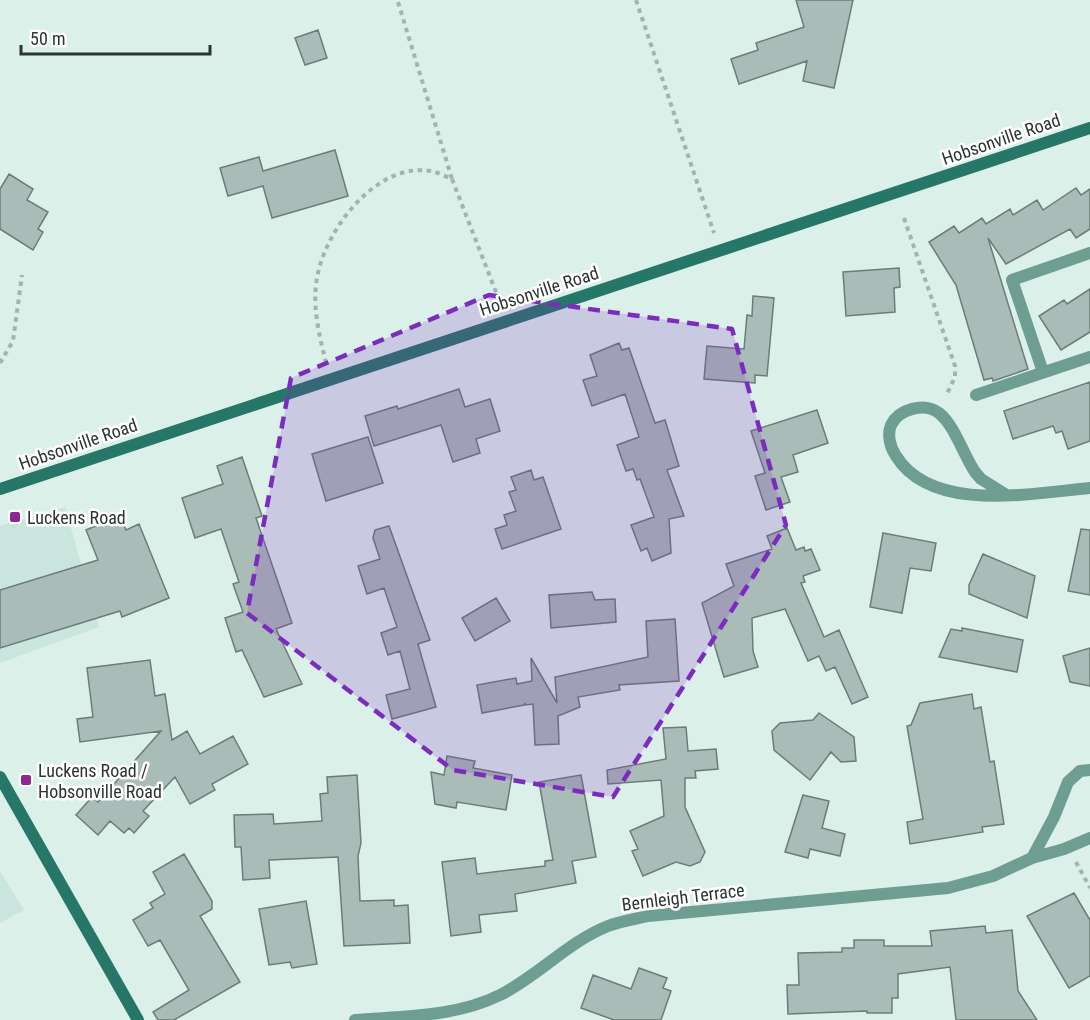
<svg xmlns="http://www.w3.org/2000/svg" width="1090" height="1020" viewBox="0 0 1090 1020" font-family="'Roboto Condensed',sans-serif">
<rect width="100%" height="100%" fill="#dcf0ea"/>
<path fill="#cae5dd" d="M65,507L99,627L0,663V526Z
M0,871L24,910L0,923Z"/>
<path fill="#aabcb7" stroke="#6b7d78" stroke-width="1.5" d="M796,0H853L834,88L803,81L807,61L739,84L731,59L758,50L756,43L804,27Z
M318,30L327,58L305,65L295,38Z
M335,150L348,196L272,218L263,186L228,196L220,168L259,157L263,171Z
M9,174L33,189L27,200L48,212L38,229L43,232L33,250L0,229V189Z
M1076,188L1081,195L1090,189V229L1076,238L1070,229L1006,264L988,238L1028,369L993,381L992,378L984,380L956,285L929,242L954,226L959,233L982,218L986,224L1010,209L1013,215L1037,200L1043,210Z
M899,268L900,287L894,288L895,312L846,316L843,272Z
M1090,289V332L1061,350L1039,316L1064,300L1067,304Z
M753,296L774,298L767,376L755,375V383L704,379L707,346L744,349L747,315L752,316Z
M619,343L622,350L629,348L655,423L665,420L679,466L667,470L684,516L669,519L671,553L652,561L647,548L641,551L631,525L654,517L640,479L637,480L633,469L626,471L617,445L639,437L625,394L592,406L583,380L597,376L590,355Z
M1090,382V441L1068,449L1062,431L1056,433L1053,426L1013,439L1004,411Z
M459,389L465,407L490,399L500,431L476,439L480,453L453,462L441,425L374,446L365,416L397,406L398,409Z
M817,410L828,443L793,455L798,472L781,477L790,502L766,510L755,476L765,473L751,431Z
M368,437L383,483L326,501L312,454Z
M242,457L262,516L256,518L292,623L276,629L302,684L264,697L242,650L236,652L225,618L243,612L233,584L239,582L221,529L195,538L182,498L223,484L217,466Z
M531,470L534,480L543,477L561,529L502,549L495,529L507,525L504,515L516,511L509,492L516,490L511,477Z
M120,516L126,530L139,524L169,598L122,617L120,611L0,648V590L98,560L86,530Z
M389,526L430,640L418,644L436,707L392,719L386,695L410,689L400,651L388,655L381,633L397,627L384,588L367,594L358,566L380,559L373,538L375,530Z
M787,528L796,550L804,547L805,551L811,549L820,570L803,576L805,582L801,583L824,637L839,630L868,697L852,704L835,667L826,671L819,656L808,661L785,609L752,618L753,651L758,667L724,677L702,603L734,586L726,564L772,549L767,536Z
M1081,529L1090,530V595L1068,591Z
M883,533L936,543L931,571L910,568L902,613L870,607Z
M983,554L1035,576L1027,618L969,594V585Z
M592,592L595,600L615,599L616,622L551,628L549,595Z
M496,598L510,621L475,641L462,618Z
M675,619L679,681L619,685L620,690L578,697L580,707L558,716L559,744L535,745L533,704L525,705V703L524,705L482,713L477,685L516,678L517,684L532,681L531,658L557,703L555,677L648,657L646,621Z
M962,628L1023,640L1017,672L939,657L951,629L962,631Z
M1090,648V686L1070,682L1063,656Z
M150,660L155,696L165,694L172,740L187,731L200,754L233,736L248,764L212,784L215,790L190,804L175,777L143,811L149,816L134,833L129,828L124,833L110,821L98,835L76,815L92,797L98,802L161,731L80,742L77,719L93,717L87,668Z
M972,694L974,709L981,707L990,762L994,761L1004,824L982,827L983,832L910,844L907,822L923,819L907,726L911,725L920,703Z
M819,713L854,737L856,761L841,762L831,752L810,780L774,750L772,731L780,723L813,720Z
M686,727L688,751L716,749L718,769L695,771L696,778H685V807L705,852L700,862L690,866L676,862L643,876L632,851L638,849L630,831L664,816L661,780L608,784L607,770L666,759L663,728Z
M447,756L475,761L473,768L512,775L506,810L457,802L456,808L435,804L431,772L444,775Z
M357,775L361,843L358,856L360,901L394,900V906L408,905L410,943L344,946L338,857L269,860L270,878L243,880L241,847H235L234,815L273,814L274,824L322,821L320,794L328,793L327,777Z
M581,775L596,857L572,861L576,883L515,894L517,911L479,915L481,932L451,936L442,862L475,858L477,874L545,866V861L553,860L539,782Z
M803,795L829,801L822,828L845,834L840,856L810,849L808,858L785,852Z
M184,854L212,901V909L200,916L240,982L174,1020H158L153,1012L189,990L160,940L148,946L133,920L153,908L150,903L165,894L153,872Z
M1074,893L1090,920V976L1069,988L1027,916Z
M306,901L317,964L292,968L290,962L269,965L259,909Z
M985,926L986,933L1012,930L1018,991L1037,1020H956L950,967L898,974V998H892V1013H867V1011L788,1014L787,985H799L798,953L842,952V948H854V940H884V946H932L930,931Z
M639,968L667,978L663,988L671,991L661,1020H614L581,1008L593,975L631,989Z"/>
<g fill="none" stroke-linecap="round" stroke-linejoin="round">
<path stroke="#a3b3ae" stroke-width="4" stroke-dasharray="4.5 4.5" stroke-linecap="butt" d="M636,0L714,233
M398,2L452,179
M904,218L955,366V377L946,396
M0,363L13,341L22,275
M326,363C319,334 311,303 318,273C328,227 377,162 431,171C438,172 446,177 452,179L501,305
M1076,862L1090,888"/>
<path stroke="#6e9d91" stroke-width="12" d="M1043,372L1012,280L1090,253
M976,395L1090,357
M1005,494L981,479L975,472C963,454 955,426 939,413C924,402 899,409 891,425C887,435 890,447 896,456C932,514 1033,493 1090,488
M1032,858L1054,817L1068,782L1080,771L1090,770
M355,1020C403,1016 456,1017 500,995C538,976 568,942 608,926C621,921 635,919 648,916L948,888L993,876L1032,858L1064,849L1090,838"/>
<path stroke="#267767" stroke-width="12" d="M0,489L1090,128
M0,777L138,1020"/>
</g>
<path fill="#7b2cbf" fill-opacity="0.2" stroke="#7b2cbf" stroke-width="4.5" stroke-dasharray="12 8" stroke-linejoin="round" d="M489,295L732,329L786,525L613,797L453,770L247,613L291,378Z"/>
<g fill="#8c288f" stroke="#fff" stroke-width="2">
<rect x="9" y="511" width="12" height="12" rx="3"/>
<rect x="20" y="774" width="12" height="12" rx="3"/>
</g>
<g text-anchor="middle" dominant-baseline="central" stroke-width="5" stroke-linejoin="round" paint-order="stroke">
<g font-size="18" fill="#2c3431" stroke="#fff">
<text transform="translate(1001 139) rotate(-19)">Hobsonville Road</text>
<text transform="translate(539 291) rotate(-18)">Hobsonville Road</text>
<text transform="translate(78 444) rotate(-19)">Hobsonville Road</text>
<text transform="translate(683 897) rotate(-7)">Bernleigh Terrace</text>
</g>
<g font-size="18" fill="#2c3431" stroke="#fff" text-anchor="start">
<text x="27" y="517">Luckens Road</text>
<text x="38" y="770">Luckens Road /<tspan x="38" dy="21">Hobsonville Road</tspan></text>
</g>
</g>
<path d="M21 45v9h189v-9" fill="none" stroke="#2c3431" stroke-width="3"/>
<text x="30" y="45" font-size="18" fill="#2c3431" stroke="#ffffff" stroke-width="4.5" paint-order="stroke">50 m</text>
</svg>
